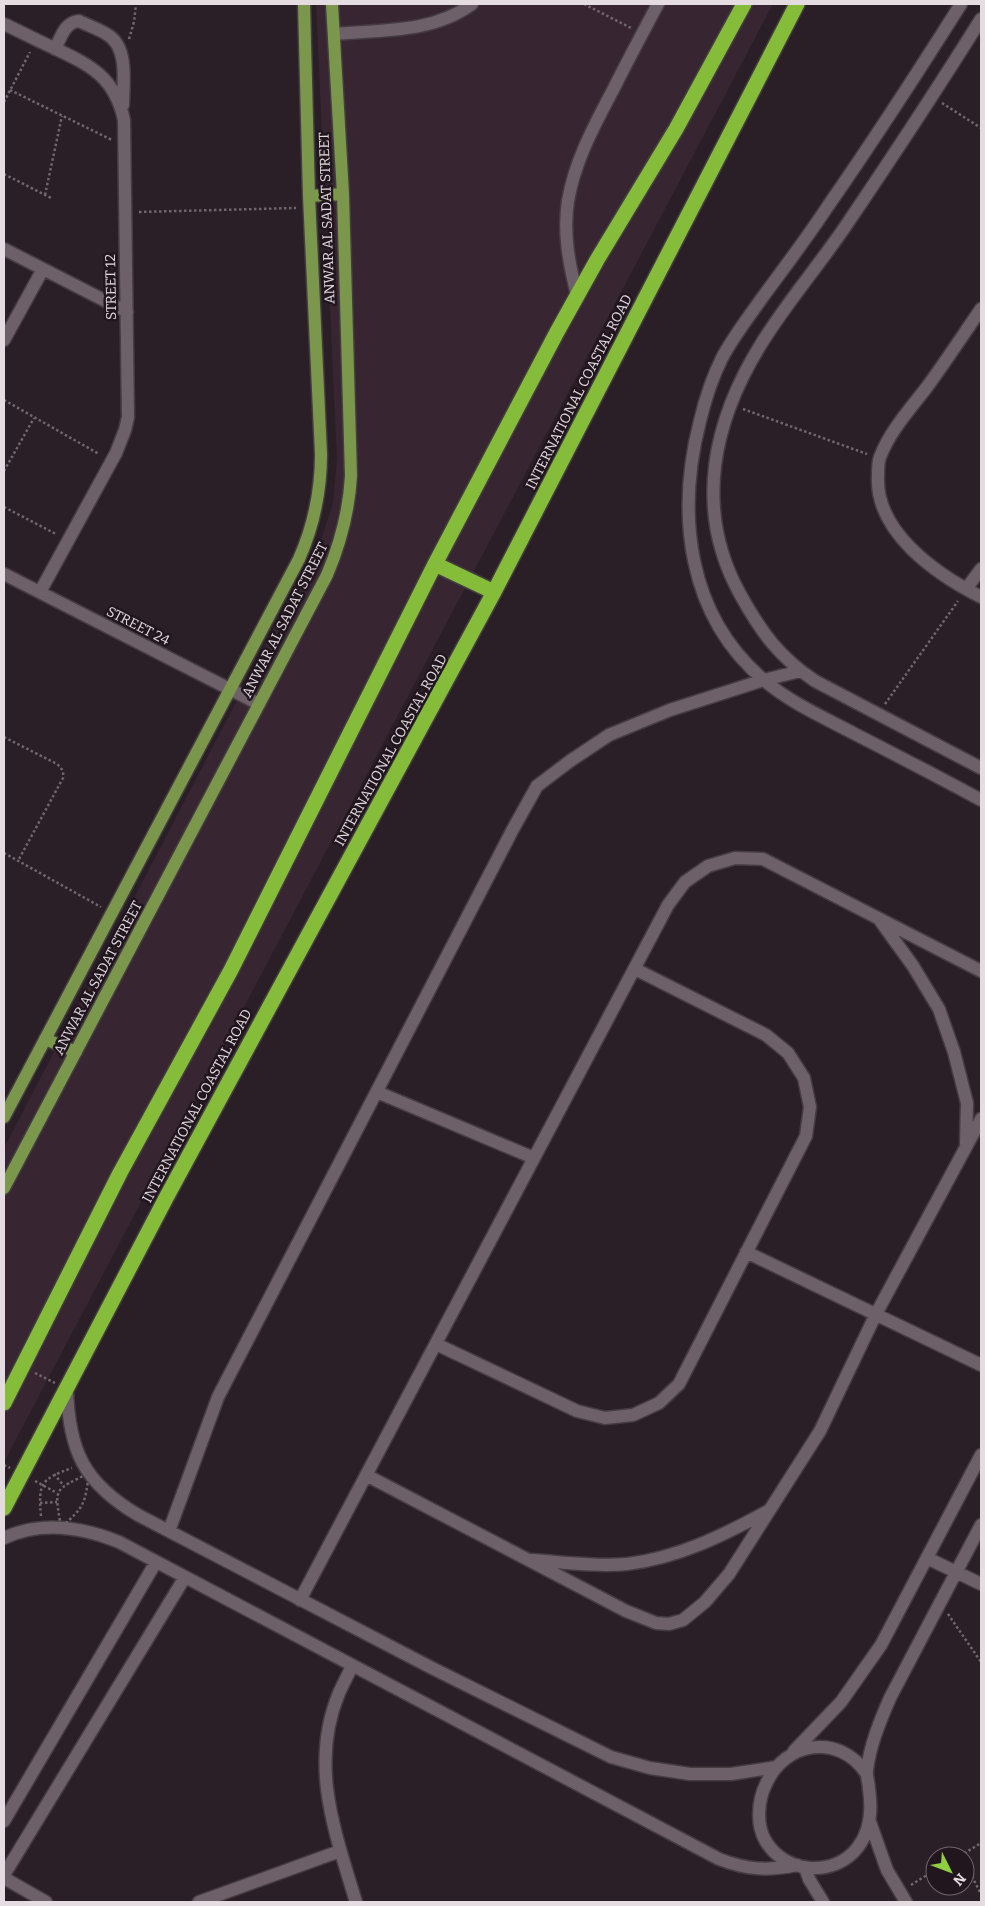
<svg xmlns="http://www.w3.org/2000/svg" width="985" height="1906" viewBox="0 0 985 1906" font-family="Bitter,serif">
<rect width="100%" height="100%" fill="#2a1f26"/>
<path fill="#372631" d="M316,4H773L4,1462V1148L322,537L333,503L337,460Z"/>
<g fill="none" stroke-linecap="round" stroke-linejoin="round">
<defs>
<path id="minor" d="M961,4C918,72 874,140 828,206C807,238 784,268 762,298C748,318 733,337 722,358C712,378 705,400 700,421C676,514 687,616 765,681C791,703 823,717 853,733C896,755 939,777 981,800
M981,19C938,88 893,156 847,224C820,264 788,301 763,341C713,420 693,509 740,594C761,632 779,657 815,681L981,768
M4,24C21,32 38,41 56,49C92,66 115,78 124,120L128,417L125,430L116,453L40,592
M334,34C381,30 433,33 472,4
M55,49C61,37 65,22 79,21C89,26 99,29 108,35C129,48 123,84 123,105
M4,249L127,312
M577,295C569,264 563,233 568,201C575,160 595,124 614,88C628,60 643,32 658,4
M981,309C963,335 946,361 927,387C910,409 890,431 880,457C878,462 878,470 878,476C875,532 936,574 981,597
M4,340L43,269
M4,574L259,704
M966,589L981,569
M879,919L913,966L939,1009L954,1052L967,1103L966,1144
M377,1092L534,1158
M746,1252L981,1365
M436,1344L577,1411L605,1418L633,1415L659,1403L679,1384L806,1136L810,1107L804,1078L788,1053L766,1035L635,969
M67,1390C69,1451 84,1483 138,1515L432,1668L611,1757L650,1768L690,1774H731L777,1767
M366,1475L626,1611L656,1623L669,1624L683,1620L705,1602L729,1574L820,1431L876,1314L981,1119
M169,1531L218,1397L513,829L537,786L570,761L609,735L670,710L764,680L800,671
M4,1538C42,1520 82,1527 119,1542L719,1859C747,1870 768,1871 797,1865
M927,1558L981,1584
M532,1560C562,1562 597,1567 627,1564C678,1558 724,1535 768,1511
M300,1600L668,905L685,882L708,866L735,858L763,859L981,971
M352,1666C348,1675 343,1684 339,1693C309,1765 335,1832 356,1902
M794,1751L841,1702L881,1645L981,1455
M866,1773C839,1733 785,1741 766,1784C758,1800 756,1824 765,1840C784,1874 835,1878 858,1847C871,1830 872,1809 869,1789C869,1783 866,1776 867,1770C870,1745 880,1721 890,1698L981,1525
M4,1821L156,1562
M870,1822L887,1870L906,1902
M805,1867L809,1879L823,1902
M4,1875L185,1577
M4,1878L46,1902
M199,1902L340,1851"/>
<path id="major" d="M309,196L343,194
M45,1039L76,1052
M4,1117L299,559C314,525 321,491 321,454L309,196L304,4
M4,1188L327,575C341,542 349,511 351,476L343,194L332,4"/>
<path id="highway" d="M435,564L494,592
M4,1403L120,1173L231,970L435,564L557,332L597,260L676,129L744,4
M4,1508L166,1198L494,592L797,4"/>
</defs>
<use href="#minor" stroke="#453c41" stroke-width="15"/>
<use href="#major" stroke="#453c41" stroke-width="15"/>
<use href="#highway" stroke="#453c41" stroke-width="18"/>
<path stroke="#70666c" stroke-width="2.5" stroke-dasharray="2.5 2.5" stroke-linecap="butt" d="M584,4L631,28
M129,39L134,22L136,4
M10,90L112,140
M4,102L30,52
M942,103L981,128
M4,174L53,199
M45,195L62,116
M139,212L296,208
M4,400L99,454
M743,409L867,454
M4,471L34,418
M4,507L56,534
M885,704L958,601
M4,737L57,764C62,768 64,772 63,778L18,861
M4,853L101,907
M35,1373L55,1383
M4,1465L10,1468
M89,1473C85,1503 85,1507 61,1527C54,1486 54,1491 89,1473Z
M54,1474L64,1486
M35,1481L57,1493
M40,1503L57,1502
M41,1516C38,1483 41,1479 72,1468
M948,1614L981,1662
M960,1856L981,1843
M965,1863L981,1894
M911,1885L935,1870"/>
<use href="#minor" stroke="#6d6068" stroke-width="12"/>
<use href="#major" stroke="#7b974c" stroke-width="12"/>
<use href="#highway" stroke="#85bc39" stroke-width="15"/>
</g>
<g text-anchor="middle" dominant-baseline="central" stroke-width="5" stroke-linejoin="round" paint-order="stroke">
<g font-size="14" fill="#e4dce1" stroke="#21161d">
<text transform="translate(327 218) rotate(-92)">ANWAR AL SADAT STREET</text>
<text transform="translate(111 287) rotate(-91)">STREET 12</text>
<text transform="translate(579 392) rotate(-63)">INTERNATIONAL COASTAL ROAD</text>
<text transform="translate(285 620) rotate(-63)">ANWAR AL SADAT STREET</text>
<text transform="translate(138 626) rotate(27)">STREET 24</text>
<text transform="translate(391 750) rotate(-61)">INTERNATIONAL COASTAL ROAD</text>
<text transform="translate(98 978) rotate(-62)">ANWAR AL SADAT STREET</text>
<text transform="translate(197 1106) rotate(-62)">INTERNATIONAL COASTAL ROAD</text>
</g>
</g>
<rect width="985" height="1906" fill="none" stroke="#e4dce1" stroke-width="10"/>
<g transform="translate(950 1871) rotate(132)"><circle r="24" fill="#21161d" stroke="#6f656b"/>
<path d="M0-4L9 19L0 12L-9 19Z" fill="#91cd40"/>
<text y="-8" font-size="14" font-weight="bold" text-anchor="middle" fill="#e4dce1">N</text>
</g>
</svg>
